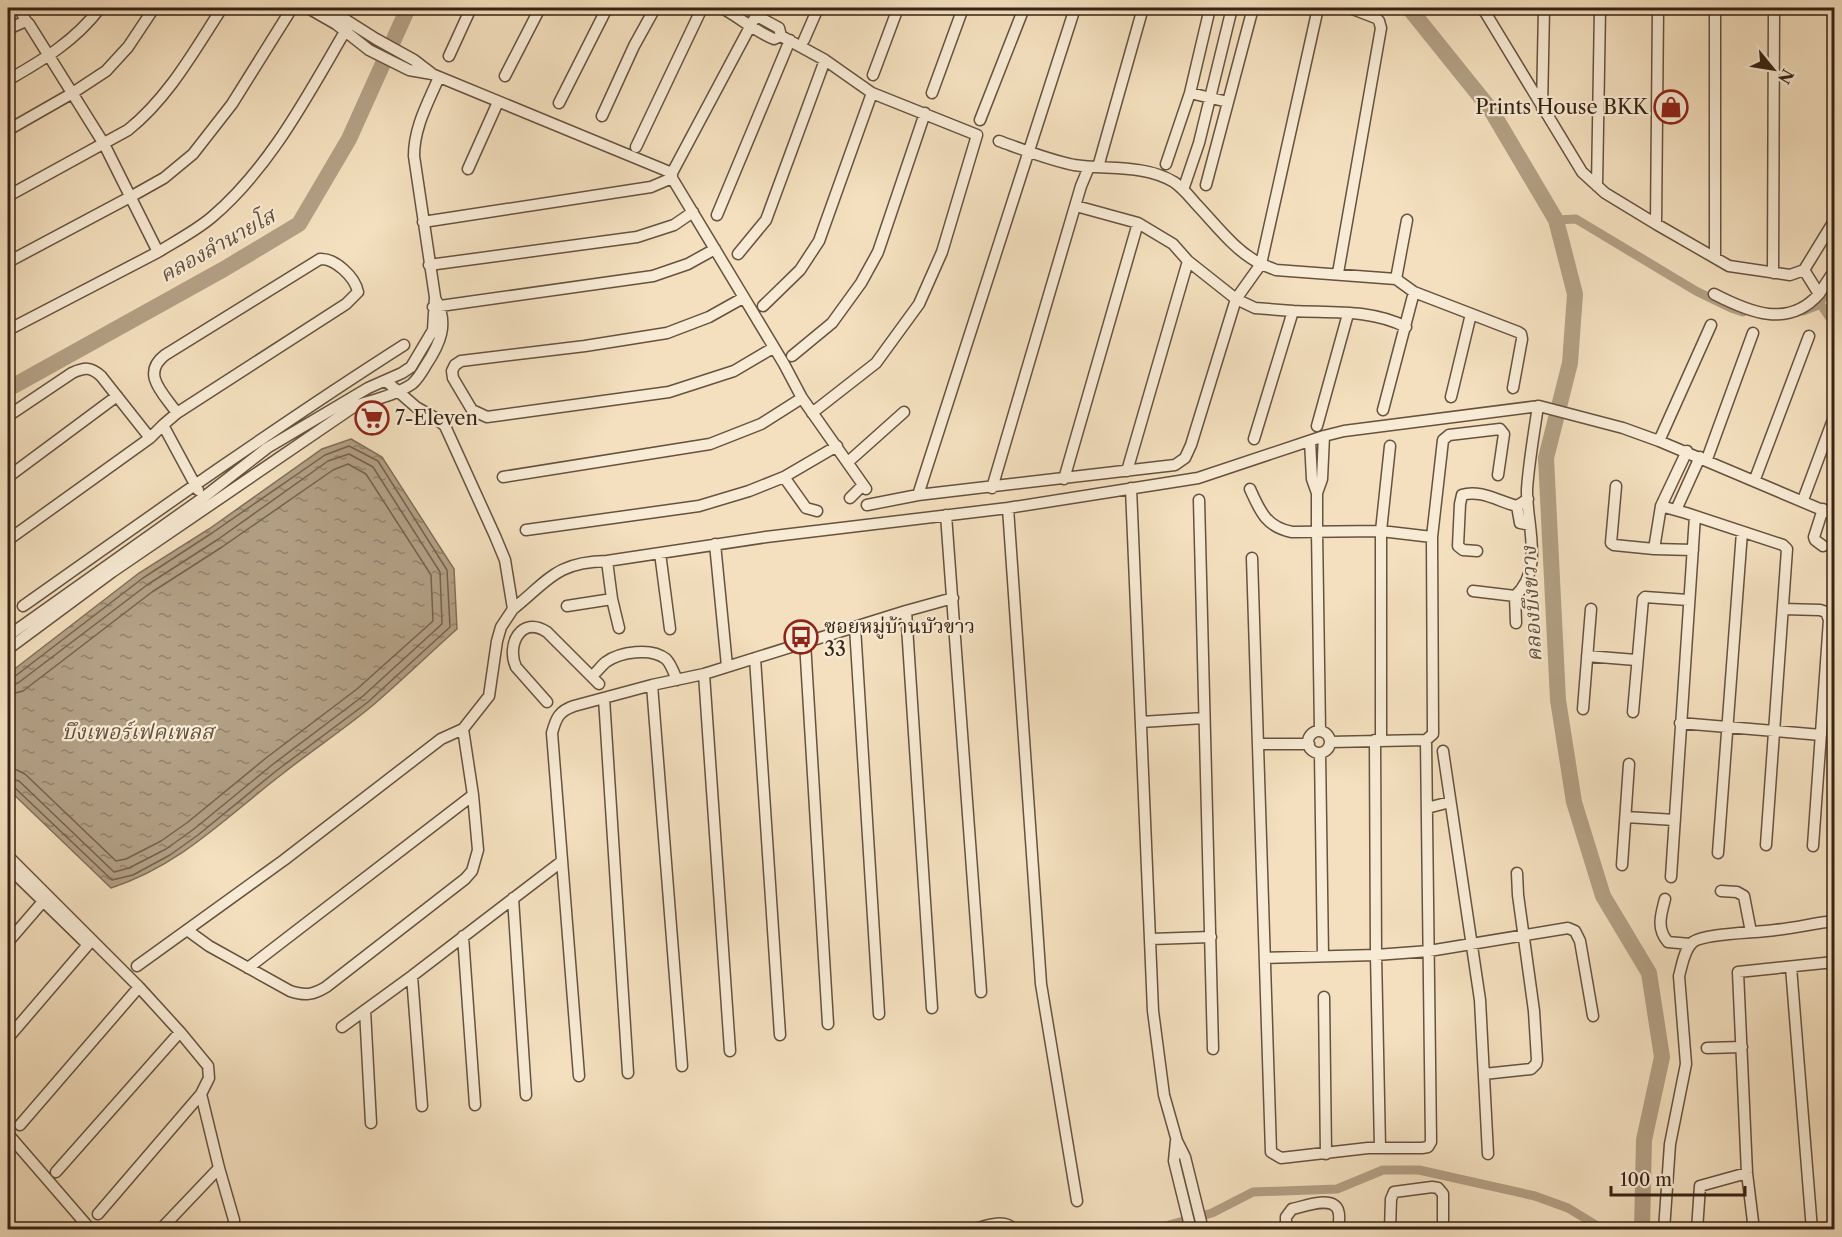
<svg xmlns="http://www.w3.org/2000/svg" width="1842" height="1237" viewBox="0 0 1842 1237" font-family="'Libre Caslon Text','Noto Serif Thai',serif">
<defs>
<pattern id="water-ripples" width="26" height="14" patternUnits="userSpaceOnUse" patternTransform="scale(1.5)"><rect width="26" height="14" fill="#b3a085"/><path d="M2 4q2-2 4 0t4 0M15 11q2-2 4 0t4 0" fill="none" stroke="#92826c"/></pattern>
</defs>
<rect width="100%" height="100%" fill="#f4e0bf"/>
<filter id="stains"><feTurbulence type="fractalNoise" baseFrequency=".00333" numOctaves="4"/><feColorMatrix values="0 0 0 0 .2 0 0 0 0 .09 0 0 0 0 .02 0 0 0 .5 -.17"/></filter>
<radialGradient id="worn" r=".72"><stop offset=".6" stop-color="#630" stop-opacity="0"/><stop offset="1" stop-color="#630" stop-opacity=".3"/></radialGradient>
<path fill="url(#water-ripples)" stroke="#816e58" stroke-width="1.5" d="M351,439L382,457L454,569L457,629C429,654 401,681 372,706C343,730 311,751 281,775C225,818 181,865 111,888L8,789V674L139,573L209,529L322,449Z"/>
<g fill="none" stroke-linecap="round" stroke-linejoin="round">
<path stroke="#74624c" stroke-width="1.5" d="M8,679L14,677L143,578L212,533L325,455L349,446L378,461L447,570L450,627L368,702L276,771L198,835L170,855L133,875L112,880L14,787L8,785
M8,686L18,683L147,585L217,540L328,461L349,454L373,467L440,572L442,624L363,696L272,765L194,829L166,849L129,868L114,872L19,781L8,778
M8,695L23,691L152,592L222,547L333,470L348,464L366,474L431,575L433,621L357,689L266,758L188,822L161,841L126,859L116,861L25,774L17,770L8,769"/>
<path stroke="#b3a085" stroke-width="9" d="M1556,220L1576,219L1696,291L1731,308L1743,312
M1819,302L1834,324
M1803,311L1816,306L1834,285
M1151,1230L1212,1213L1253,1192L1337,1189L1383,1170H1419L1535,1196L1568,1208L1604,1230"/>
<path stroke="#b3a085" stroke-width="16" d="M1409,8L1491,110L1556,220L1575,294L1570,363L1546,458L1558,700L1574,802L1603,896L1649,973L1662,1057L1644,1140L1642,1230
M8,389L224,269L299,224L349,139L408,8"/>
<defs>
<path id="street" d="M19,8L26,21
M308,8L336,24L369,50L409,70L432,74L672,173
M327,8L376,39L414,60L431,73
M722,8C740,18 755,31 774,39L781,36
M760,8L672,173V178L784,364L802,398L866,489
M1480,8L1485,12L1582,172L1605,193L1656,224L1729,266L1790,275L1804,270L1834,221
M1834,8V66
M755,15L779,28L781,36L825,60L872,93L977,135L942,252L919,304L876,363L812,413
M8,29L26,21L29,24L104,144L158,252L8,330
M804,40L818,8
M449,56L471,8
M873,75L898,8
M505,76L540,8
M8,80C43,60 75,41 100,8
M932,93L963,8
M1190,93L1228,102
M559,103L607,8
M1542,108L1544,8
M602,116L634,46L655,8
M980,120L1024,8
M8,130L71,94L106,71L128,47L154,8
M999,141C1024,150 1049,160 1074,165C1107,170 1144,164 1174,182C1183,188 1190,197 1197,205C1217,226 1235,251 1261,264L1318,8
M636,147L702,8
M1166,164L1190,93L1210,8
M1098,167L1143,8
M468,169L498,102
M1206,185L1253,8
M1597,186L1600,8
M1183,190L1199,143L1232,8
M8,196L128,130C169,97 194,51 222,8
M1076,206L1138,223L1173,244L1188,261
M717,215L790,40
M423,222L651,187L672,178
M1656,224L1658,8
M158,252C176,241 197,230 212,217C273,165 310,90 350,23
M738,254L766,220L825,60
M1715,258V8
M8,262L132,196L164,178L193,154L232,104L292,8
M429,265L637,237L674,225L693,212
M1338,273L1381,28L1379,21L1376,18L1350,8
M1773,273L1774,8
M1396,279L1407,220
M1714,294C1749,312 1788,329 1819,294L1804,270
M1819,294L1834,271
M743,298L709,317L667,333L585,346L461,361L455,365L452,371L453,378L472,410L487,417L669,392L734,371L773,348
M763,306L800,270L819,241L872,93
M433,307L653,276L688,264L715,249
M792,356L832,323L861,283L878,252L925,113
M386,381L416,407L437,419L445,426L495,536L505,560L513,609C549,580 556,562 607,561L766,537L1008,508L1198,478L1324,436L1344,431L1539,406L1623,428L1659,441L1834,515
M1451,397L1471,314
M1383,410L1414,292
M8,416L72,373C85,367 91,367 101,376L150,438
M163,425L177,413L346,304L358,292C355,277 335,258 320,259L165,355C140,374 164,394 177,413
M1317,426L1348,314
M1254,439L1293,311C1331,313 1371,309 1406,327
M1310,441L1312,479L1317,493
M1659,441L1711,325
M1707,459L1753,333
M848,462L904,412
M1127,471L1188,261L1236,299L1255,308L1293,311
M8,477L117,396
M503,477L710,444L761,424L802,398
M784,477L806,508L817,511
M1064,479L1138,223
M1755,479L1809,336
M1616,486L1611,543L1614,545L1654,549L1693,550
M992,488L1081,186L1089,167
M1131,488L1153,1011L1164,1095L1177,1141L1185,1157L1203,1230
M1250,489C1260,511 1266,527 1292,532L1381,531L1432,537
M918,495L1075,8
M850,498L863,485
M1199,500L1213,1049
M1803,500L1834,417
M867,505L918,495L1175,465L1185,458L1191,445L1236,299L1261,264L1276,270L1396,279L1414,292L1518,332L1521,334L1522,339L1513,388
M1517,506L1520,523L1530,525
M1661,506L1686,513L1783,545L1787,549L1766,845
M1008,508L1041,984L1077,1201
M1823,509L1814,537L1815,540L1823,546
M1676,510L1700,457
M946,515L981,992
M526,530L699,506L749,491L784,477L837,446
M8,540L150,438L163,425L198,490
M715,544L727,666
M1654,549L1661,506L1687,451
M1477,551L1463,550L1458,546L1460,504L1462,495C1480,489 1500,502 1517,506L1528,499
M660,553L670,629
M1252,558L1271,1152L1281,1158L1368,1148H1422L1428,1147L1431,1142L1426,740
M607,561L612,599L619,628
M1473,591L1515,596C1545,569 1526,524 1527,489C1529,461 1534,433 1538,406
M1515,596L1516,623
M23,606C149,517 274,428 404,345
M567,606L612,599
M1783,609L1820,610L1826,612L1829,620L1813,846
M906,611L932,1008
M855,627L879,1014
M8,636L204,497L267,448L368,388L402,373L411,367L433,330L435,297L414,156C414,127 428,103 439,77
M805,642L828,1024
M8,649L112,572L355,406C373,400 396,395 412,384C418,379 422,372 426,365C440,344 449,324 436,300
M1587,656L1636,660
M755,658L780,1035
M704,674L730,1051
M592,676C597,672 601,666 606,662C620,652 651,647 666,659C671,664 674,673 677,680
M652,685L682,1066
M604,698L628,1073
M547,702L516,667C506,645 521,615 547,632L599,684
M1583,709L1591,609
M1633,712L1643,599L1645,597L1688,600
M1141,722L1204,718
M1680,723L1821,735
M1320,731L1317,531V493L1322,479L1324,436
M1308 742a11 11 0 1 1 22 0a11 11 0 1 1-22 0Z
M1375,740L1376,955L1380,1148
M1381,740V531L1390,446
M1330,742L1426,740L1433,734L1432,537L1443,440L1449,435L1500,429L1504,434L1498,475
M1259,744H1309
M1443,751L1480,1000L1488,1154
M1320,753L1323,956
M1427,808L1450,802
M1626,817L1675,820
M1718,853L1742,532
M8,856L139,987L180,1032L208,1066L209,1078L201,1094L219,1168L234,1220V1230
M1622,865L1629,764
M8,867L87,944
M1671,877L1695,516
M1721,891L1737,892L1744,896L1751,932
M513,898L526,1095
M1665,899C1661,914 1656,929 1668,942L1690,944
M187,930L209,946L290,991C305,996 313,995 326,987L465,879L472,871L478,850L473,795L463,729
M463,936L475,1105
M1151,939L1211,937
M8,942L46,898
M1265,958L1376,955L1429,951L1568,928L1575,931L1580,941L1593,1016
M137,966L284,860L441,739L463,729L489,696L497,641L501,627L513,609
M1791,967L1812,1230
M248,968L473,795
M412,976L422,1106
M1324,997L1326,1154
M365,1010L371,1123
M342,1027L412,976L561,862
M8,1038L92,940
M1707,1048L1742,1047
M1484,1074L1531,1069L1536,1064L1537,1060L1534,1011L1518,895L1517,873
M579,1076L552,733C556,718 559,711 574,706L652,685L704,674L906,611L953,598
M20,1125L139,987
M8,1134L91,1230
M1176,1141L1174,1161L1191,1230
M56,1172L180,1032
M98,1214L201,1094
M160,1230L219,1168
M971,1230C984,1227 1005,1217 1014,1230
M1286,1230V1217L1292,1209C1303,1207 1332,1195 1338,1210C1340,1215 1339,1224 1338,1230
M1390,1230L1391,1199L1394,1192L1432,1187L1438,1188L1443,1194V1230
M1664,1230L1670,1144L1686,1064L1679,976C1682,966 1684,949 1693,942C1705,933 1757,933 1775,930C1795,928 1815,923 1834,921
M1697,1230L1700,1186L1747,1173
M1754,1230L1747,1173L1738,972L1834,962"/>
</defs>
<use href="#street" stroke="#66523f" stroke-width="13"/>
<use href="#street" stroke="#f8ebd5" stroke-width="10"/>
</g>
<defs>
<symbol id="shop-ring" viewBox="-11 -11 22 22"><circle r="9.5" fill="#f8ebd5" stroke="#8f2418" stroke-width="1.5"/><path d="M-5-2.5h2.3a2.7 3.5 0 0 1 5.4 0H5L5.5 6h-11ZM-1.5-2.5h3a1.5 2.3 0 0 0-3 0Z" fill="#8f2418"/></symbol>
<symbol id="supermarket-ring" viewBox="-11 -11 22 22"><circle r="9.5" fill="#f8ebd5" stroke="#8f2418" stroke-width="1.5"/><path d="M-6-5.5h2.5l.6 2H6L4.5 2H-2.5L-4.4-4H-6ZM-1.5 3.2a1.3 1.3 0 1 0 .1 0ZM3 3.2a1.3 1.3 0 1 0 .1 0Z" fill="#8f2418"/></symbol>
<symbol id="bus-ring" viewBox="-11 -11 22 22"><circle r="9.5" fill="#f8ebd5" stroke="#8f2418" stroke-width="1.5"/><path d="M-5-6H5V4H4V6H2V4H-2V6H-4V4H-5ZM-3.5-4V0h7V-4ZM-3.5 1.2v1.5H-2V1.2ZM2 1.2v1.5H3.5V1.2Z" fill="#8f2418"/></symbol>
</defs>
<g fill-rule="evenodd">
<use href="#shop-ring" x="1652" y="88" width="38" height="38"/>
<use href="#supermarket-ring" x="353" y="399" width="38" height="38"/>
<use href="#bus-ring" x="782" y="618" width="38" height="38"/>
</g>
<g text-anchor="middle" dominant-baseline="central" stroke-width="4.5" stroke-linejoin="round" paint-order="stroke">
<g font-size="20" fill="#362314" stroke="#f8ebd5" text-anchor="start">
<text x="1648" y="107" text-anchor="end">Prints House BKK</text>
<text x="395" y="418">7-Eleven</text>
<text x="824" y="626">ซอยหมู่บ้านบัวขาว<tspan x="824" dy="23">33</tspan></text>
</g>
<g font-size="21" font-style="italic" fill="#624f3c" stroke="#f8ebd5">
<text transform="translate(217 245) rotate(-29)">คลองลำนายโส</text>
<text transform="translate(1531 604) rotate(-93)">คลองบึงขวาง</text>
<text x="138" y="731">บึงเพอร์เฟคเพลส</text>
</g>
</g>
<rect width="1842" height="1237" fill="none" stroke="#f4e0bf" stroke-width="30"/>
<rect x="9" y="9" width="1824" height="1219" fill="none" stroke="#362314" stroke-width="3"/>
<rect x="15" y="15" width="1812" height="1207" fill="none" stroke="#362314" stroke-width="1.5"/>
<g transform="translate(1773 69) rotate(120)" stroke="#f8ebd5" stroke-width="4.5" paint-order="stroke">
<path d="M0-4.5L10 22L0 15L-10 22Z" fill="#362314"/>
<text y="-9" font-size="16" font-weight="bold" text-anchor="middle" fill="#362314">N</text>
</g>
<path d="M1611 1186v9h134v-9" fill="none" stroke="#362314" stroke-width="3"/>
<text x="1620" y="1186" font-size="18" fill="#362314" stroke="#f8ebd5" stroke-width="4.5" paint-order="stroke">100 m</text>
<rect width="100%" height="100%" filter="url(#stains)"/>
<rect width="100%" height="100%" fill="url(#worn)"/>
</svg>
